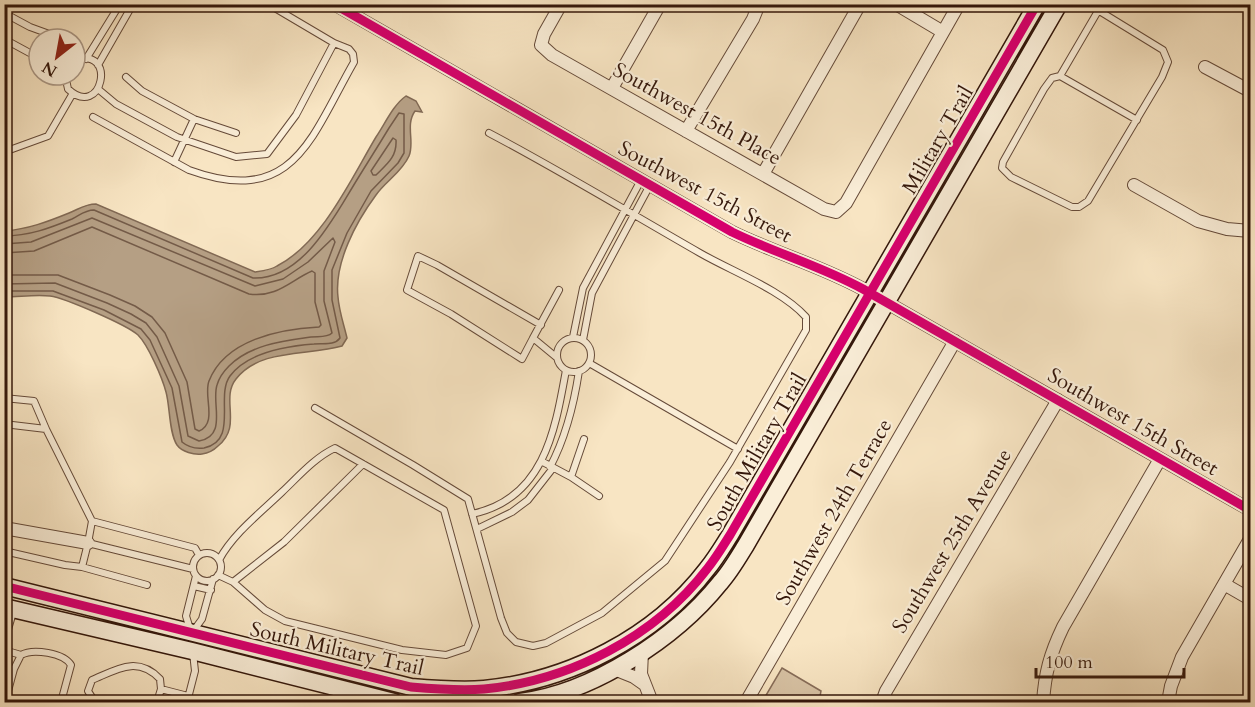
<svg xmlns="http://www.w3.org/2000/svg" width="1255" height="707" viewBox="0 0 1255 707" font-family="Cardo,serif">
<rect width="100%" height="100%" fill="#f8e5c3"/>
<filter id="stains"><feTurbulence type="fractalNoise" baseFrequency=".00333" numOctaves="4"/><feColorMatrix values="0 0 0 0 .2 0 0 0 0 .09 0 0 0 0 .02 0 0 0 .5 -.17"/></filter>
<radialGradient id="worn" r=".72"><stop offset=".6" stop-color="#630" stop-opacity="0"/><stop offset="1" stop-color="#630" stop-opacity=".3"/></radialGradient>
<path fill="#d7c2a4" stroke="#866c58" stroke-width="1.5" d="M782,668L821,691L819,702H762Z"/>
<path fill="#b59f84" stroke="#816954" stroke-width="1.5" d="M406,96L416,101L422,112L415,111C405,125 415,142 409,156C402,172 386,181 376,195C356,222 334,263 338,297C339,311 344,325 347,338L342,346C308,356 260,348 236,379C220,399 243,426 218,446C213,451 209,453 202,454C194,455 182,452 177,445C169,433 170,406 166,392C162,377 148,345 138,335C127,325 65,298 50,296C36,294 19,297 5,297V231C28,229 47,222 69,213C79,209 85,204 96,204L255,272C262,271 271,270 277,266C322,243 351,179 376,137C385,124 393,105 406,96Z"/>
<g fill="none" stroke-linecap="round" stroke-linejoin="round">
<path stroke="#745b48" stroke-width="1.5" d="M393,138L396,140C397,157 387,164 376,175H373L371,171Z
M4,236C29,236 50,228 72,219C80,215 85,210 94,210L253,278C300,280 331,223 352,188C364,168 377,148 389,128L399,113L404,114V153L398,163L371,191L347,233L332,270V300L340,338C334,346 324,343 314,344C287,346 248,352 230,376C215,396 239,441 204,448C196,449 188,447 182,442L172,388L150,340L141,329L104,310L53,291H4
M4,244L31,242L92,218L255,286L283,279L308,262L333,238L335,242L324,271V301L332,333C327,338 318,336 311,337C282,341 250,345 229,366C224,371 219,378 217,385C211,403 228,436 199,441L188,436L179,386L157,337L146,323L131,314L107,303L55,283L4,284
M4,253L34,251L92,227L249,294C277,298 291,280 312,271L315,273V302L321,325L319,327C279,329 225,340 209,381C203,396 218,423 199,431L195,429L187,382L165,333L152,317L135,306L110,295L58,275H4"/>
<defs>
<path id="lane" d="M1098,11L1060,76L1137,120
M4,13L30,27L63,39
M4,39L39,58
M75,43H76
M86,59L120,4
M98,65L133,4
M65,75L68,89C102,121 118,46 75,60
M1060,76L1052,78L1044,89L1003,162L1002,168L1011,177L1072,207H1079L1088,201L1162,77L1168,62L1163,50L1088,4
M126,77L142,91L194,119L174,162
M98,89L116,104L177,137L236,157L267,154L296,115L334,43
M93,117L189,170C294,208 311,137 354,62L353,54L349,49L334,43L268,4
M194,119L236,133
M4,152L48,136L73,93
M573,337L583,288L641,180
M557 355a17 17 0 1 1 34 0a17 17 0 1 1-34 0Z
M533,338L522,359L451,314L407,290L418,256L437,265L541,325
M583,340L592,293L650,185
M556,357L533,338L559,290
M589,363L738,449
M4,398L34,401L46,429
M315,408L413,465L468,499L501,618L507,633L516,642L533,646L546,643L602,613L665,561L730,462L806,330V317C782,290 733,272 700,253C630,213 561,171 489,133
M4,424L46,429L92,521L195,548L199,555
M541,461L571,477L584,439
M550,467C566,437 574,404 579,371
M571,477L599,496
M472,514C544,499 555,431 566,370
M477,529L512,512L528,500L553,468
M88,543L92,521
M4,551L65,565L82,567L88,543L193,569
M193 567a14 14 0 1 1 28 0a14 14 0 1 1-28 0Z
M82,567L147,585
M218,575L233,582L265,610L285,621L402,650L446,655L467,648L476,626L444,510L335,448C314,458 298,477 282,492C260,513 233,534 219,560
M233,582L284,542L363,464
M194,586L211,590
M190,629L186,616L196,576
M194,630L202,619L213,579
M4,643L14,609
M4,650L21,655
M5,702L14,669L21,655C33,648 64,653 71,665L61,702
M95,702L88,691L92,680C116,670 137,655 160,679L161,689L188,696
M157,702L161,689
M187,702L195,671L193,653"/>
<path id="street" d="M334,4L732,232C775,253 821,266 863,289L1250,510
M561,4L544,34L541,45L552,55L824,209L836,212L846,203L959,4
M896,4L943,32
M1205,67L1250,91
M612,88L660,4
M686,131L753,19L759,4
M763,174L860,4
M1134,185L1198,221L1227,229L1250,231
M4,528L88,543
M1224,584L1250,599
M642,652L641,674L650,697V702
M614,669L634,677L644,684
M746,702L955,341
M882,702L886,691L1058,400
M1043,702C1045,673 1050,654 1063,627L1160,459
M1168,702L1171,686L1182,657L1250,539"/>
<path id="secondary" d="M4,586L411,687C435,689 460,691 484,689C569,681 655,637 707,569C716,558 723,546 730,535L1037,4
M4,607L192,651L394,702
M520,702C592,693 675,639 720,583C730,572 738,558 746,545L1059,4"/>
</defs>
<use href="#lane" stroke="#654a39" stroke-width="8"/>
<use href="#street" stroke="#654a39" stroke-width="14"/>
<use href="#secondary" stroke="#34170b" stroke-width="19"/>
<use href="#lane" stroke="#faeed8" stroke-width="6"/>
<use href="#street" stroke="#faeed8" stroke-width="12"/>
<use href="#secondary" stroke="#faeed8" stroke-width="16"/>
<defs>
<path id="cycleway" d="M334,4L732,232C775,253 821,266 863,289L1250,510
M4,586L411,687C435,689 460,691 484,689C569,681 655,637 707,569C716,558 723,546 730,535L1037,4"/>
</defs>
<use href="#cycleway" stroke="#faeed8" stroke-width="13"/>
<use href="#cycleway" stroke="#d6006c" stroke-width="9"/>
</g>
<g text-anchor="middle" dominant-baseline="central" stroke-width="4.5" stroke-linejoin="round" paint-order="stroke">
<g font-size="21" fill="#34170b" stroke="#faeed8">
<text transform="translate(697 114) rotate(29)">Southwest 15th Place</text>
<text transform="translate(938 140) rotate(-60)">Military Trail</text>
<text transform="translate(705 192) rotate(28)">Southwest 15th Street</text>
<text transform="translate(1133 422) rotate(30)">Southwest 15th Street</text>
<text transform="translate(757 452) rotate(-60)">South Military Trail</text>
<text transform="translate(834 512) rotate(-60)">Southwest 24th Terrace</text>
<text transform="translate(952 541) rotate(-59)">Southwest 25th Avenue</text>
<text transform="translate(337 649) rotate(13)">South Military Trail</text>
</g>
</g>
<rect width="1255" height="707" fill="none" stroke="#f8e5c3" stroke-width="24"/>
<rect x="6" y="6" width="1243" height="695" fill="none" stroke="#34170b" stroke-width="3"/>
<rect x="12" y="12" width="1231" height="683" fill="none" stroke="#34170b" stroke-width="1.5"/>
<g transform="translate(57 57) rotate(211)"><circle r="28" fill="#faeed8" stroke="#ab9886" stroke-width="1.5"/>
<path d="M0-4.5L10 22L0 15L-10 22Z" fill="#8f2418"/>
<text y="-9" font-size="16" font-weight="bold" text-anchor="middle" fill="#34170b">N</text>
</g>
<path d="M1036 668v9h148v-9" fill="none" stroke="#34170b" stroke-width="3"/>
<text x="1045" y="668" font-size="18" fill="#34170b" stroke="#faeed8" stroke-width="4.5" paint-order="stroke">100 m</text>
<rect width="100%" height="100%" filter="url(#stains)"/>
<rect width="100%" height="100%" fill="url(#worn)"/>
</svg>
